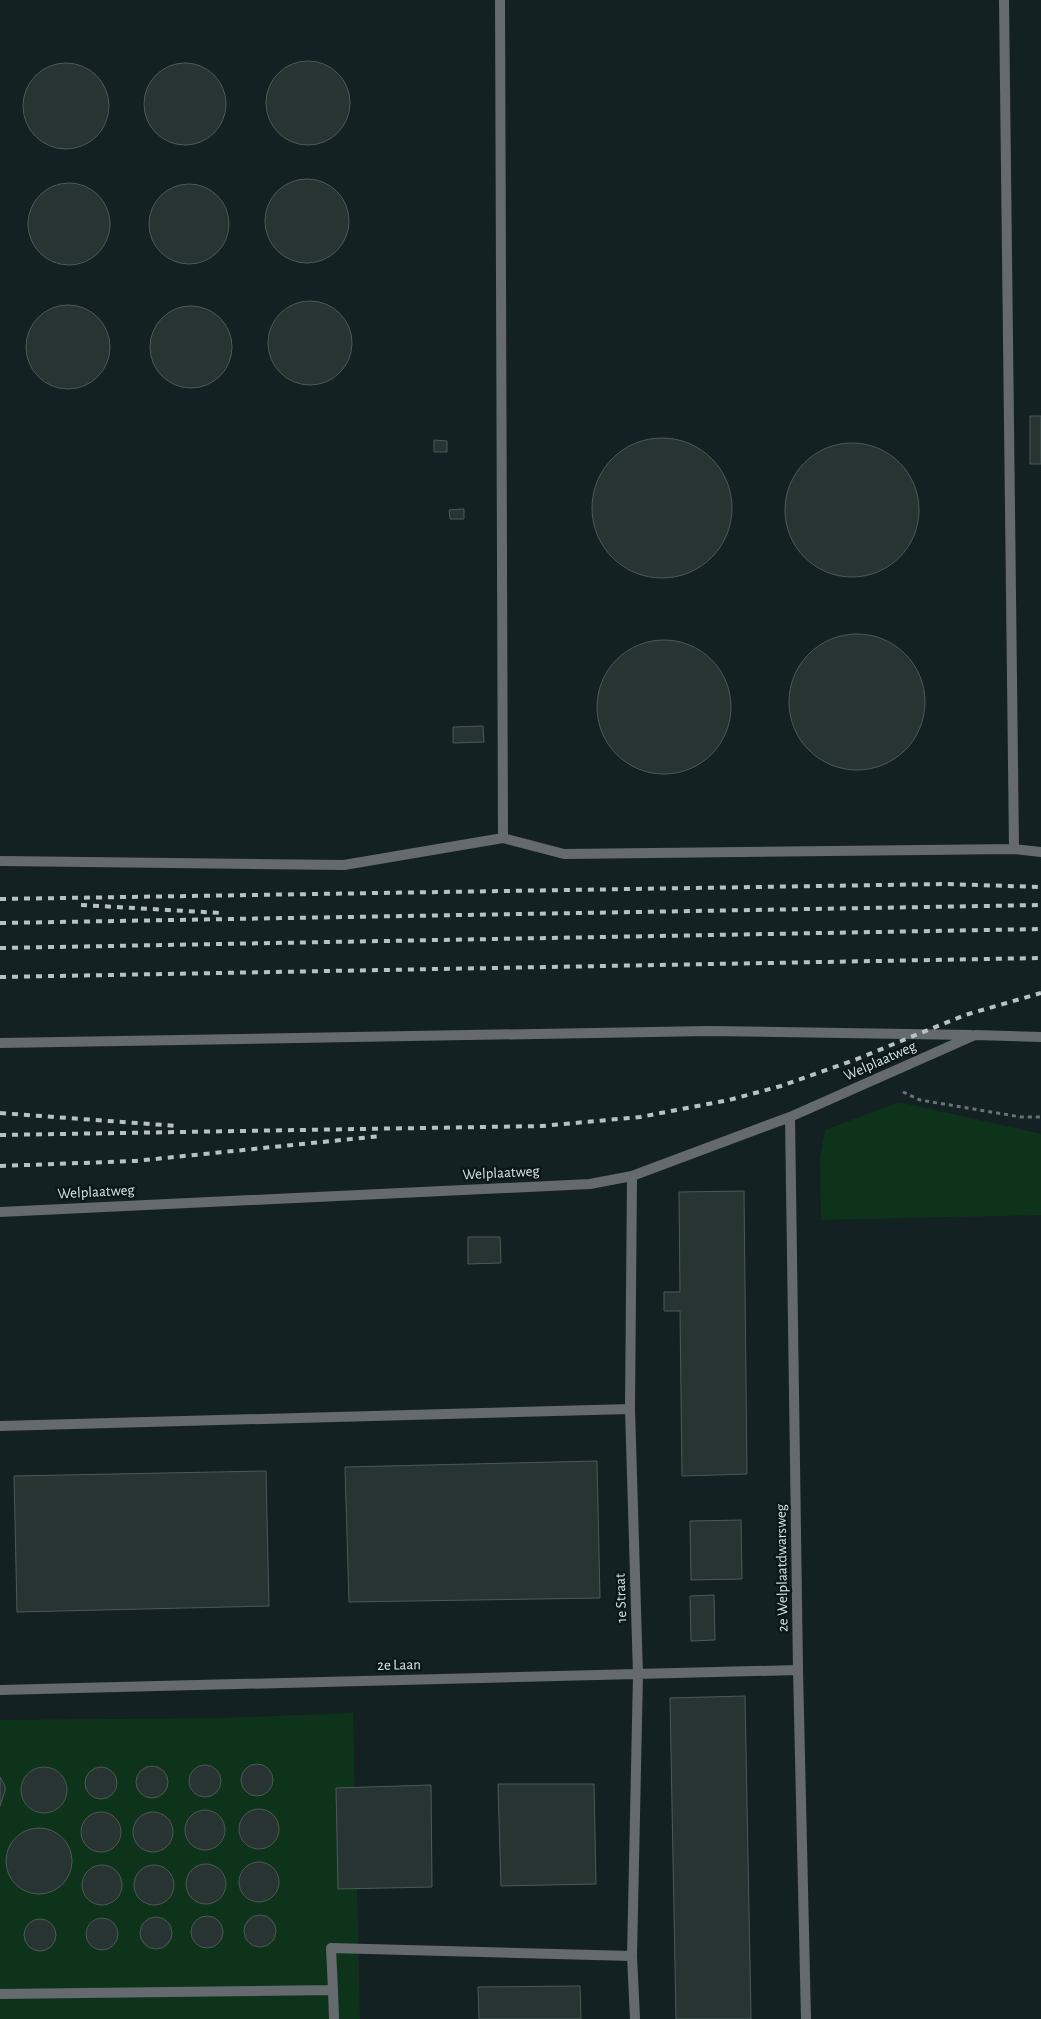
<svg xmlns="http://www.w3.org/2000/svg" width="1041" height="2019" viewBox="0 0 1041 2019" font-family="'Alegreya Sans',sans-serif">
<rect width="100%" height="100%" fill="#142123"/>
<path fill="#0e331b" d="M899,1102L1041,1134V1215L821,1220L820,1158L825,1130Z
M353,1713L360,2019H0V1720L223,1718Z"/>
<path fill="#273432" stroke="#4c5a57" d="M266 103a42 42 0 1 1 84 0a42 42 0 1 1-84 0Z
M144 104a41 41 0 1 1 82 0a41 41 0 1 1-82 0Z
M23 106a43 43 0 1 1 86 0a43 43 0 1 1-86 0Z
M265 221a42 42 0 1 1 84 0a42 42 0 1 1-84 0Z
M28 224a41 41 0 1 1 82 0a41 41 0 1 1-82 0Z
M149 224a40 40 0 1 1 80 0a40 40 0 1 1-80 0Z
M268 343a42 42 0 1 1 84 0a42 42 0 1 1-84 0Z
M26 347a42 42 0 1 1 84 0a42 42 0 1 1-84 0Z
M150 347a41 41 0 1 1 82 0a41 41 0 1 1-82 0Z
M1030,416H1041V464H1030Z
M592 508a70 70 0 1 1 140 0a70 70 0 1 1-140 0Z
M434,440L447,441V452H434Z
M785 510a67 67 0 1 1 134 0a67 67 0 1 1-134 0Z
M464,509V519H450L449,510Z
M789 702a68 68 0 1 1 136 0a68 68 0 1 1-136 0Z
M597 707a67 67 0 1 1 134 0a67 67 0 1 1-134 0Z
M483,726L484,742L453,743V727Z
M744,1191L747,1474L682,1476L680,1311H664V1292H680L679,1192Z
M468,1237H500L501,1263L468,1264Z
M597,1461L600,1598L349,1602L345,1467Z
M266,1471L269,1606L17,1612L14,1476Z
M741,1520L742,1579L691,1580L690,1521Z
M714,1595L715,1640L691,1641L690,1596Z
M745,1696L751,2019H676L670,1698Z
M241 1780a16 16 0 1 1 32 0a16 16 0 1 1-32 0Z
M189 1781a16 16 0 1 1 32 0a16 16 0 1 1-32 0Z
M136 1782a16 16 0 1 1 32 0a16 16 0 1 1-32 0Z
M85 1783a16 16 0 1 1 32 0a16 16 0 1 1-32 0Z
M21 1790a23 23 0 1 1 46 0a23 23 0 1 1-46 0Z
M0,1777L5,1786V1791L0,1806Z
M498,1784H594L596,1884L501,1886Z
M431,1785L432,1887L338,1889L336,1788Z
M239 1829a20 20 0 1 1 40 0a20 20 0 1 1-40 0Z
M185 1830a20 20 0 1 1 40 0a20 20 0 1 1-40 0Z
M133 1832a20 20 0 1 1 40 0a20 20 0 1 1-40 0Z
M81 1832a20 20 0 1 1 40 0a20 20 0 1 1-40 0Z
M6 1861a33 33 0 1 1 66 0a33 33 0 1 1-66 0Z
M239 1882a20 20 0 1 1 40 0a20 20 0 1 1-40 0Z
M186 1884a20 20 0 1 1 40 0a20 20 0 1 1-40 0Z
M82 1885a20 20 0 1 1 40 0a20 20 0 1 1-40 0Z
M134 1885a20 20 0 1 1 40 0a20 20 0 1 1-40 0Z
M244 1931a16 16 0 1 1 32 0a16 16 0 1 1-32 0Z
M191 1932a16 16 0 1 1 32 0a16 16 0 1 1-32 0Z
M140 1933a16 16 0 1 1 32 0a16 16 0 1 1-32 0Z
M86 1934a16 16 0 1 1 32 0a16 16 0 1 1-32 0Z
M24 1935a16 16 0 1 1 32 0a16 16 0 1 1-32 0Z
M580,1986L581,2019H479L478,1987Z"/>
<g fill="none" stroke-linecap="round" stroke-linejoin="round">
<path stroke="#687375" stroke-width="3" stroke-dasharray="4 4" stroke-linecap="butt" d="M903,1092L920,1100L1021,1117H1041"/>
<path stroke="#656a6e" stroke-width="10" d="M500,0L503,838
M1004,0L1014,849
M0,861L344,865L503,838L564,854L1014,849L1041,852
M0,1043L709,1031L971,1035
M790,1117L798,1670L806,2019
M632,1176L630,1409L638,1675L632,1956L635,2019
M0,1212L590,1184L632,1176L790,1117L975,1035L1041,1037
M0,1426L630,1409
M0,1690L798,1670
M333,1990L334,2019
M0,1994L333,1990L331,1948L632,1956"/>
<path stroke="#b9c2c3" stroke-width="4" stroke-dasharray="6 6" stroke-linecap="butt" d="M0,899L945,884L1041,887
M81,905L221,913
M0,923L1041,905
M0,948L1041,929
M0,977L1041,958
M0,1113L177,1126
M0,1135L542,1126L640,1117L729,1100L781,1086L857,1059L965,1015L1041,993
M0,1166L135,1161L381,1136"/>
</g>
<g text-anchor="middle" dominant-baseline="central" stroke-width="5" stroke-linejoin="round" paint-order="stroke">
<g font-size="15" fill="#dae3e4" stroke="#0b181a">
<text transform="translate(880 1061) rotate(-24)">Welplaatweg</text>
<text transform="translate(501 1173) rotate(-3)">Welplaatweg</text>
<text transform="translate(96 1192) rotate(-3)">Welplaatweg</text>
<text transform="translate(782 1568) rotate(-91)">2e Welplaatdwarsweg</text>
<text transform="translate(621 1598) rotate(-92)">1e Straat</text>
<text transform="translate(399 1665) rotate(-1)">2e Laan</text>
</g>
</g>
</svg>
